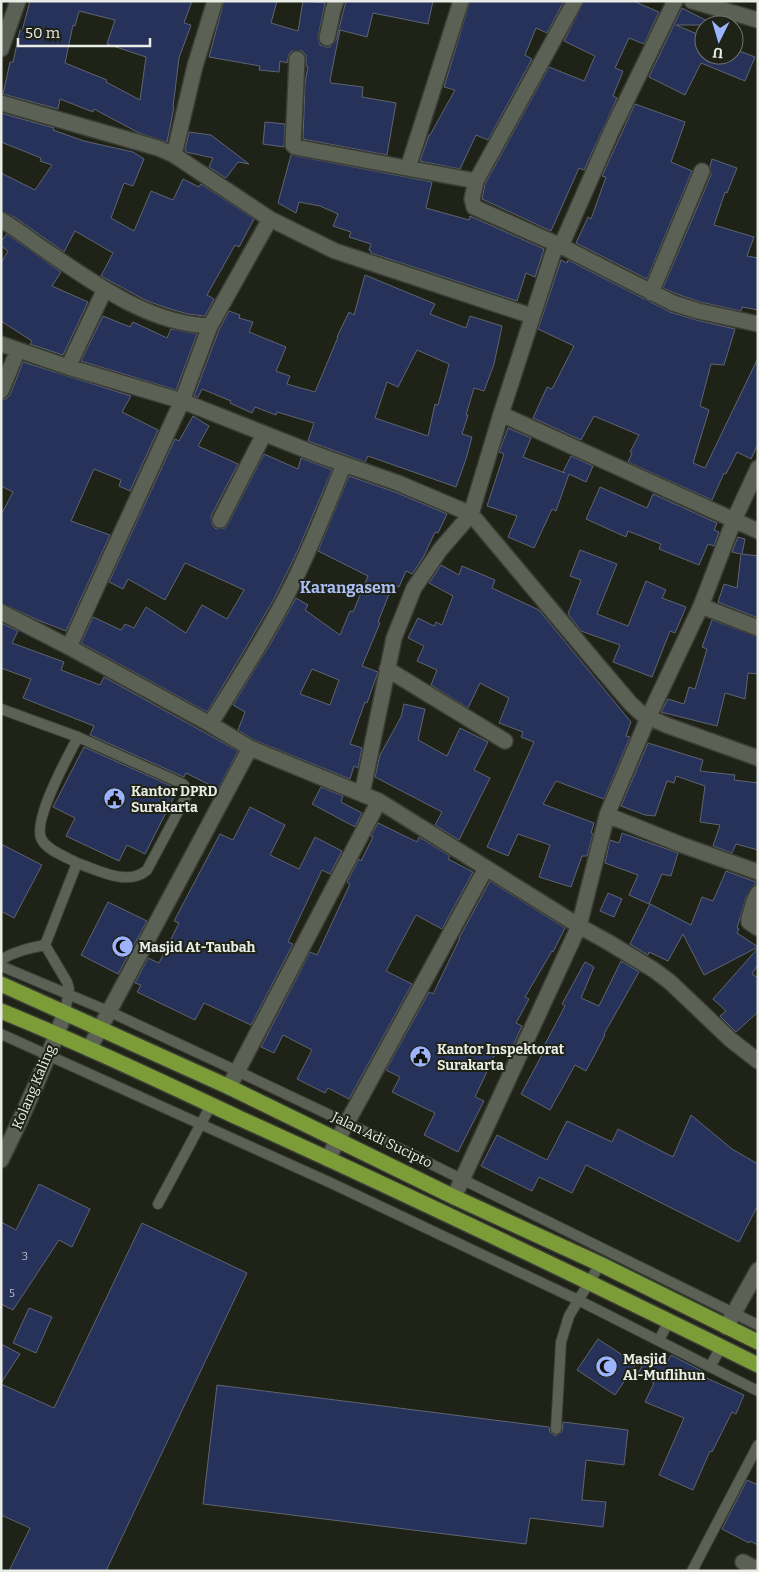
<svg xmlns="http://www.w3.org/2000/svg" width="759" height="1572" viewBox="0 0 759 1572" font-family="Bitter,serif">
<rect width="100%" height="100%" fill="#1e2217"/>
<path fill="#26325a" stroke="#5f6471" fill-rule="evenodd" d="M30,1H192L184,23L191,25L179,58L173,107H174L167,142L139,133L94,109L93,112L60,99L58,109L3,94L10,62H13L20,30L22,31ZM79,11L115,20L107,44L146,57L140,100L106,82L107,80L65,63L73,25L75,26Z
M224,1H277L271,23L298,31L303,1L325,3L318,37L320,45L326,47H330L336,40L346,1H433L428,24L373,13L367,37L340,30L330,80L331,83L363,87L362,97L396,103L387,155L303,139L305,83L308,67L306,66V55L302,51H292L289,54L287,63L280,61L279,72L259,70L260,66L209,57Z
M470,1H564L547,33L536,28L525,55L532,59L488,140L476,135L460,169L420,161L429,135H430L455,90L444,87Z
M584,1H633L659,12L644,44L629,38L615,68L623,71L613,96L617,98L584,170L579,168L551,231L482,199L485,184L549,67L584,81L595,56L564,41Z
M682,8L715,25H676L704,37V55H734V49L755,57L745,81L701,63L685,95L649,77Z
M635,104L685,122L671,162L692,171L647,279L576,243L588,217L591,219L606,177L602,176Z
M1,113L54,128L53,130L84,141L133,152L144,159L133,186L124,183L111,218L134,231L151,191L173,200L183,179L199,187L201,184L254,219L239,247L235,245L207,295L214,299L205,316L188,314L167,308L145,300L101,276L113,253L75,231L64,252L16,218L1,211V173L35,190L52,165L40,161L41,158L1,142Z
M265,122L285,124L284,147L263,144Z
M189,132L211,135L249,164L238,162L226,178L209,167L213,158L186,152L185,150Z
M291,155L432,182L426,208L469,220L470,216L544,249L535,277L526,273L517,301L371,253V251L369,250L371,244L349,237L351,232L333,226L338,214L320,206L299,202L296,213L278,203Z
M712,159L737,168L727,193L725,192L714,225L754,237L747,256L758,258V310L742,307L741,311L700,302L677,294L663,288L711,175L710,166Z
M7,234L61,272L52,286L88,302L63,355L30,344L32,341L1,321V263L8,251L1,246V241Z
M561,260L567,263L568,260L670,312L696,320L735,329L724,365L711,364L700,406L709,410L693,463L705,468L758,358V444L751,459L737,452L726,474L724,473L712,500L628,462L632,453L630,452L639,435L594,416L581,440L533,418L547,387L552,389L574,346L538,329Z
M365,275L435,304L430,314L466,328L470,316L502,326L494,364L484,391L474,388L466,415H468L462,434L472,437L466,459L456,487L368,456L365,462L308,441L314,423L277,412L276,415L255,407L252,413L230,403L231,401L202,389L198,397L194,396L219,330L229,311L240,315L239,318L253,322L249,332L286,347L276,371L290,376L287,384L315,392L338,337H337L349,312L354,315ZM417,350L449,364L438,405L435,404L428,436L375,418L387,382L398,387Z
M103,316L130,327L133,322L167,338L171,329L197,334L176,390L81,361Z
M23,362L131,396L122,412L158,430L130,491L119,486L121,480L94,469L71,521L110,535L66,631L40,621L1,603V515L13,492L1,486V400L6,399L10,395Z
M193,416L209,426L198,446L238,464L211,516L212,525L216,529L225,528L228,524L264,454L298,469L301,458L332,470L298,550L275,597L245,649L207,712L81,643L93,617L121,630L125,624L134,628L146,607L186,633L202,605L227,619L244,590L185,563L165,600L128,579L123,589L109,582L175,439L179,441Z
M508,428L531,438L523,457L565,473L563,472L571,456L593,466L586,482L569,474L556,511L552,509L534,548L508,537L517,516L487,506L504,454L499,452Z
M349,476L395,492L447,514L438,533L435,532L424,556L412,574L406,571L399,587L393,584L378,622L380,623L362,666L378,672L367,703L365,702L350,744L362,748L358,768L354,766L350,779L254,740L238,730L245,712L233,705L272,641L296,598L308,605L305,610L340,635L350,611L353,612L368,576L318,551ZM312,669L339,680L330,705L300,694Z
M600,487L647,508L653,494L717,523L714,530L719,532L714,546L708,544L699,565L659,549L661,544L628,531L626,537L586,519Z
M738,537L745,539L742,554L758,556V618L718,602L724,584L737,588L741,554L732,552Z
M580,550L617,564L597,614L628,626L646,581L666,590L662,598L686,607L675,633L670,631L652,677L613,662L620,645L581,631L568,614L581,580L570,576Z
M441,565L459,575L462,566L495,580L492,588L539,610L631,722L626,736L630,737L604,799L556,781L543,804L594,823L591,833L593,834L587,856H582L571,887L539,877L550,845L518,834L508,856L487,847L534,742L521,737L523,732L499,723L509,698L480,683L468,708L431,685L437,670L417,661L424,646L408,638L418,618L434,626L436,622L442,625L453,596L429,583Z
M712,620L758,637V674L748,673L745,699L725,693L717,726L661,712L668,699L684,704L689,687L695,689L707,649L702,647Z
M1,623L18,631L12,643L64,662L61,670L100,685L104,677L238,751L218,789L186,773L184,777L90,735L94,726L23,698L31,679L1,668Z
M404,704L425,709L418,740L447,756L460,728L488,742L474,770L490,778L459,840L435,825L442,812L375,777L380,755L401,717Z
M648,743L703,760L700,771L735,775L734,780L758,783V850L736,844L732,853L713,846L720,825L700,822L705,786L676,776L674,783L667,781L655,816L645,815L621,806Z
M84,747L178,789L145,854L127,845L119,861L66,836L75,818L53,807Z
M321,787L343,796L341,802L362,813L355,827L312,804Z
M250,807L285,825L270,855L299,869L315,837L342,851L330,874L322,870L288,942L293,944L251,1025L204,1003L195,1020L137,992L141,985L135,983L148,958L159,963L179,923L174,921L220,834L233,840Z
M378,823L417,842L419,837L450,856L448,859L473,872L442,929L416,915L386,971L412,984L349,1099L328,1088L325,1093L297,1079L312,1050L283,1035L274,1053L261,1047L310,952L317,955L350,884L347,882L359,859L361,861L373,837L371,836Z
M622,833L678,853L671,876L662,874L649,904L629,895L638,875L605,863L610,840L619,843Z
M1,844L42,865L14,918L1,911Z
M726,871L756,882L746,897L737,928L739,929L737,933L758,947L704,975L683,934L668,961L649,952L648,955L630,944L650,904L691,925L702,897L713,901Z
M490,881L565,928L553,952L552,951L525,997L529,999L516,1023L522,1026L510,1052L499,1046L475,1097L484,1101L458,1152L424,1135L435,1113L392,1092L400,1077L386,1070L429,992L433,994L460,938H459Z
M608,893L622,899L614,917L600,911Z
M108,902L147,921L118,974L81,955Z
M758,948V964L752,974L758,978V1012L736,1032L720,1016L726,1011L713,999Z
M621,961L639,972L604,1034L605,1035L586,1071L575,1065L550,1110L521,1094L545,1049L543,1048L565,1006L562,1004L585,962L594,967L581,998L599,1006Z
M691,1115L732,1149L758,1164V1205L739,1242L586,1165L572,1193L539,1177L532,1191L481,1166L497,1135L547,1160L567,1121L612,1142L618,1129L673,1157Z
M39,1184L90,1209L72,1247L59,1240L13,1310L1,1304V1222L16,1230Z
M142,1223L247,1273L106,1571H9L30,1528L1,1515V1384L54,1408Z
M29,1308L52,1317L36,1353L13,1343Z
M598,1339L636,1364L615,1395L577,1370Z
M1,1344L20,1354L1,1383Z
M651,1352L667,1362L671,1355L704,1372L702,1376L744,1395L736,1414L732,1412L712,1452L710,1451L693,1490L659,1475L684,1418L645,1402L654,1383L638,1373Z
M217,1385L549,1427L550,1432L555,1436L562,1432L563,1422L628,1430L624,1465L586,1460L582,1500L606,1502L603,1527L530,1518L526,1544L203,1504Z
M747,1480L758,1485V1545L750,1541L749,1543L722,1529Z"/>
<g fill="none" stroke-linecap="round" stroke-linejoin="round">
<defs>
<path id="service" d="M1,709L78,737C68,756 31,823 42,840C48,851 67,857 77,863
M45,945L77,863C98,870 128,887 147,870L187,795V789L183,784L78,737
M45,945L67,982L69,989L65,1013
M1,960C15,951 30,948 45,945
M1,966L108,1011L237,1071L372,1135L758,1325
M1,1034L331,1183L578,1300L758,1391
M158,1204L211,1105
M659,1340L669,1321
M710,1367L721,1347
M556,1429L561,1342L569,1316L600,1264
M692,1571L758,1445"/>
<path id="minor" d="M575,1L476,181L472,199L474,207L561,246L673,303L698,311L758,324
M692,1L758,20
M327,38L333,10L336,1
M1,49L18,1
M297,59L293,145L295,147L476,181
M1,103L158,148L174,155L270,219L335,251L532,316
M174,155L195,66L215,1
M408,168L461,1
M1,220C15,228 27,237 39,246C90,280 147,324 210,326
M561,246L612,130L675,1
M651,293L702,171
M1,344L68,367L182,401L321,456L398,483L471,514L602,670L631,704L642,714L666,725L758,758
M68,367L105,289
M1,391L18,350
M501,414L758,531
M220,520L264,434
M701,606L758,628
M1,612L69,647L210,724L250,748L379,801L579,926L608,942L654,970L670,982L731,1040L758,1061
M69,647L182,401L210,326L270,219
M387,669L505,741
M210,724C239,678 269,631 293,583C312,545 328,504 344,464
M362,794L394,638L414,588L440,550L471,514L501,414L556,244
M607,815L682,845L758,872
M758,893L754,901L749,919V922L758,928
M89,1049L250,748
M229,1087L379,801
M328,1159L338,1139L486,868
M454,1197L579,926L607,815L648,718L701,606L734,520L758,468
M726,1327L758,1270
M743,1562L758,1570"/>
<path id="tertiary" d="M1,1160C25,1112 46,1063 65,1013"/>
<path id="trunk" d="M1,984L229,1087L454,1197L600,1264L758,1342
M1,1011C82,1044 160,1081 239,1118C413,1197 586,1280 758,1365"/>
</defs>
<use href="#service" stroke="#3a3d35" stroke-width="12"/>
<use href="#minor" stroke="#3a3d35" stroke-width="18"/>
<use href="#tertiary" stroke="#3a3d35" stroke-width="18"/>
<use href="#trunk" stroke="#3a3d35" stroke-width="18"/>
<use href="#service" stroke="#5b6154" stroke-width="10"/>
<use href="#minor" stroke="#5b6154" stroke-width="15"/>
<use href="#tertiary" stroke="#5b6154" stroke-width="15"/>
<use href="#trunk" stroke="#7c9c37" stroke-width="15"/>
</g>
<defs>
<symbol id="civic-disc" viewBox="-11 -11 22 22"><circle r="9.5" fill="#9bb4fd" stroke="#1e2217"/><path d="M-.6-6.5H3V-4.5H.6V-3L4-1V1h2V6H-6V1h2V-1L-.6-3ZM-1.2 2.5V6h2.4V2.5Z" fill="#111"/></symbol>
<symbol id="mosque-disc" viewBox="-11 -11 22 22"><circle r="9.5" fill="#9bb4fd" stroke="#1e2217"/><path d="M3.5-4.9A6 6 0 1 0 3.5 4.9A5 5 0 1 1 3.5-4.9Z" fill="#111"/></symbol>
</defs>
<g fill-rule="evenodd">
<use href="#civic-disc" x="102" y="786" width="25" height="25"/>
<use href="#mosque-disc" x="110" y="934" width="25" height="25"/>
<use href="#civic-disc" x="408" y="1044" width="25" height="25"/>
<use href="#mosque-disc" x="594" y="1354" width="25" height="25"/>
</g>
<g text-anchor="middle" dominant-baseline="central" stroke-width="4" stroke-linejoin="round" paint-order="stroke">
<g font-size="11" fill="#b9bec2">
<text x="25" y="1256">3</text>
<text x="12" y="1293">5</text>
</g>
<g font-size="14" font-weight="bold" fill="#eaede5" stroke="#1e2217" text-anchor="start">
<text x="131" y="791">Kantor DPRD<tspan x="131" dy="16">Surakarta</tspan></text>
<text x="139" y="947">Masjid At-Taubah</text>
<text x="437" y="1049">Kantor Inspektorat<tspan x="437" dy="16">Surakarta</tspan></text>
<text x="623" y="1359">Masjid<tspan x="623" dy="16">Al-Muflihun</tspan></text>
</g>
<g font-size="14" fill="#eaede5" stroke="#1e2217">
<text transform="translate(34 1087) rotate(-67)">Kolang Kaling</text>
<text transform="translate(382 1140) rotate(26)">Jalan Adi Sucipto</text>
</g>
<g font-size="16" font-weight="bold" fill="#abbff5" stroke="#1e2217">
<text x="348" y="587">Karangasem</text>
</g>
</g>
<rect width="759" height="1572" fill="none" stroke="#eaede5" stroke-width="5"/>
<g transform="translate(719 40) rotate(185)"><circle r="24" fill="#1e2217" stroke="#707369"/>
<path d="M0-4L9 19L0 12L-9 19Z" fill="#9bb4fd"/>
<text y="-8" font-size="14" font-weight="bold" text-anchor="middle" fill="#eaede5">U</text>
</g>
<path d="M18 38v8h132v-8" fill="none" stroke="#eaede5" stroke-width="2.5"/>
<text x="25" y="38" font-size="15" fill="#eaede5" stroke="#1e2217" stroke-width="4" paint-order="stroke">50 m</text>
</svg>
